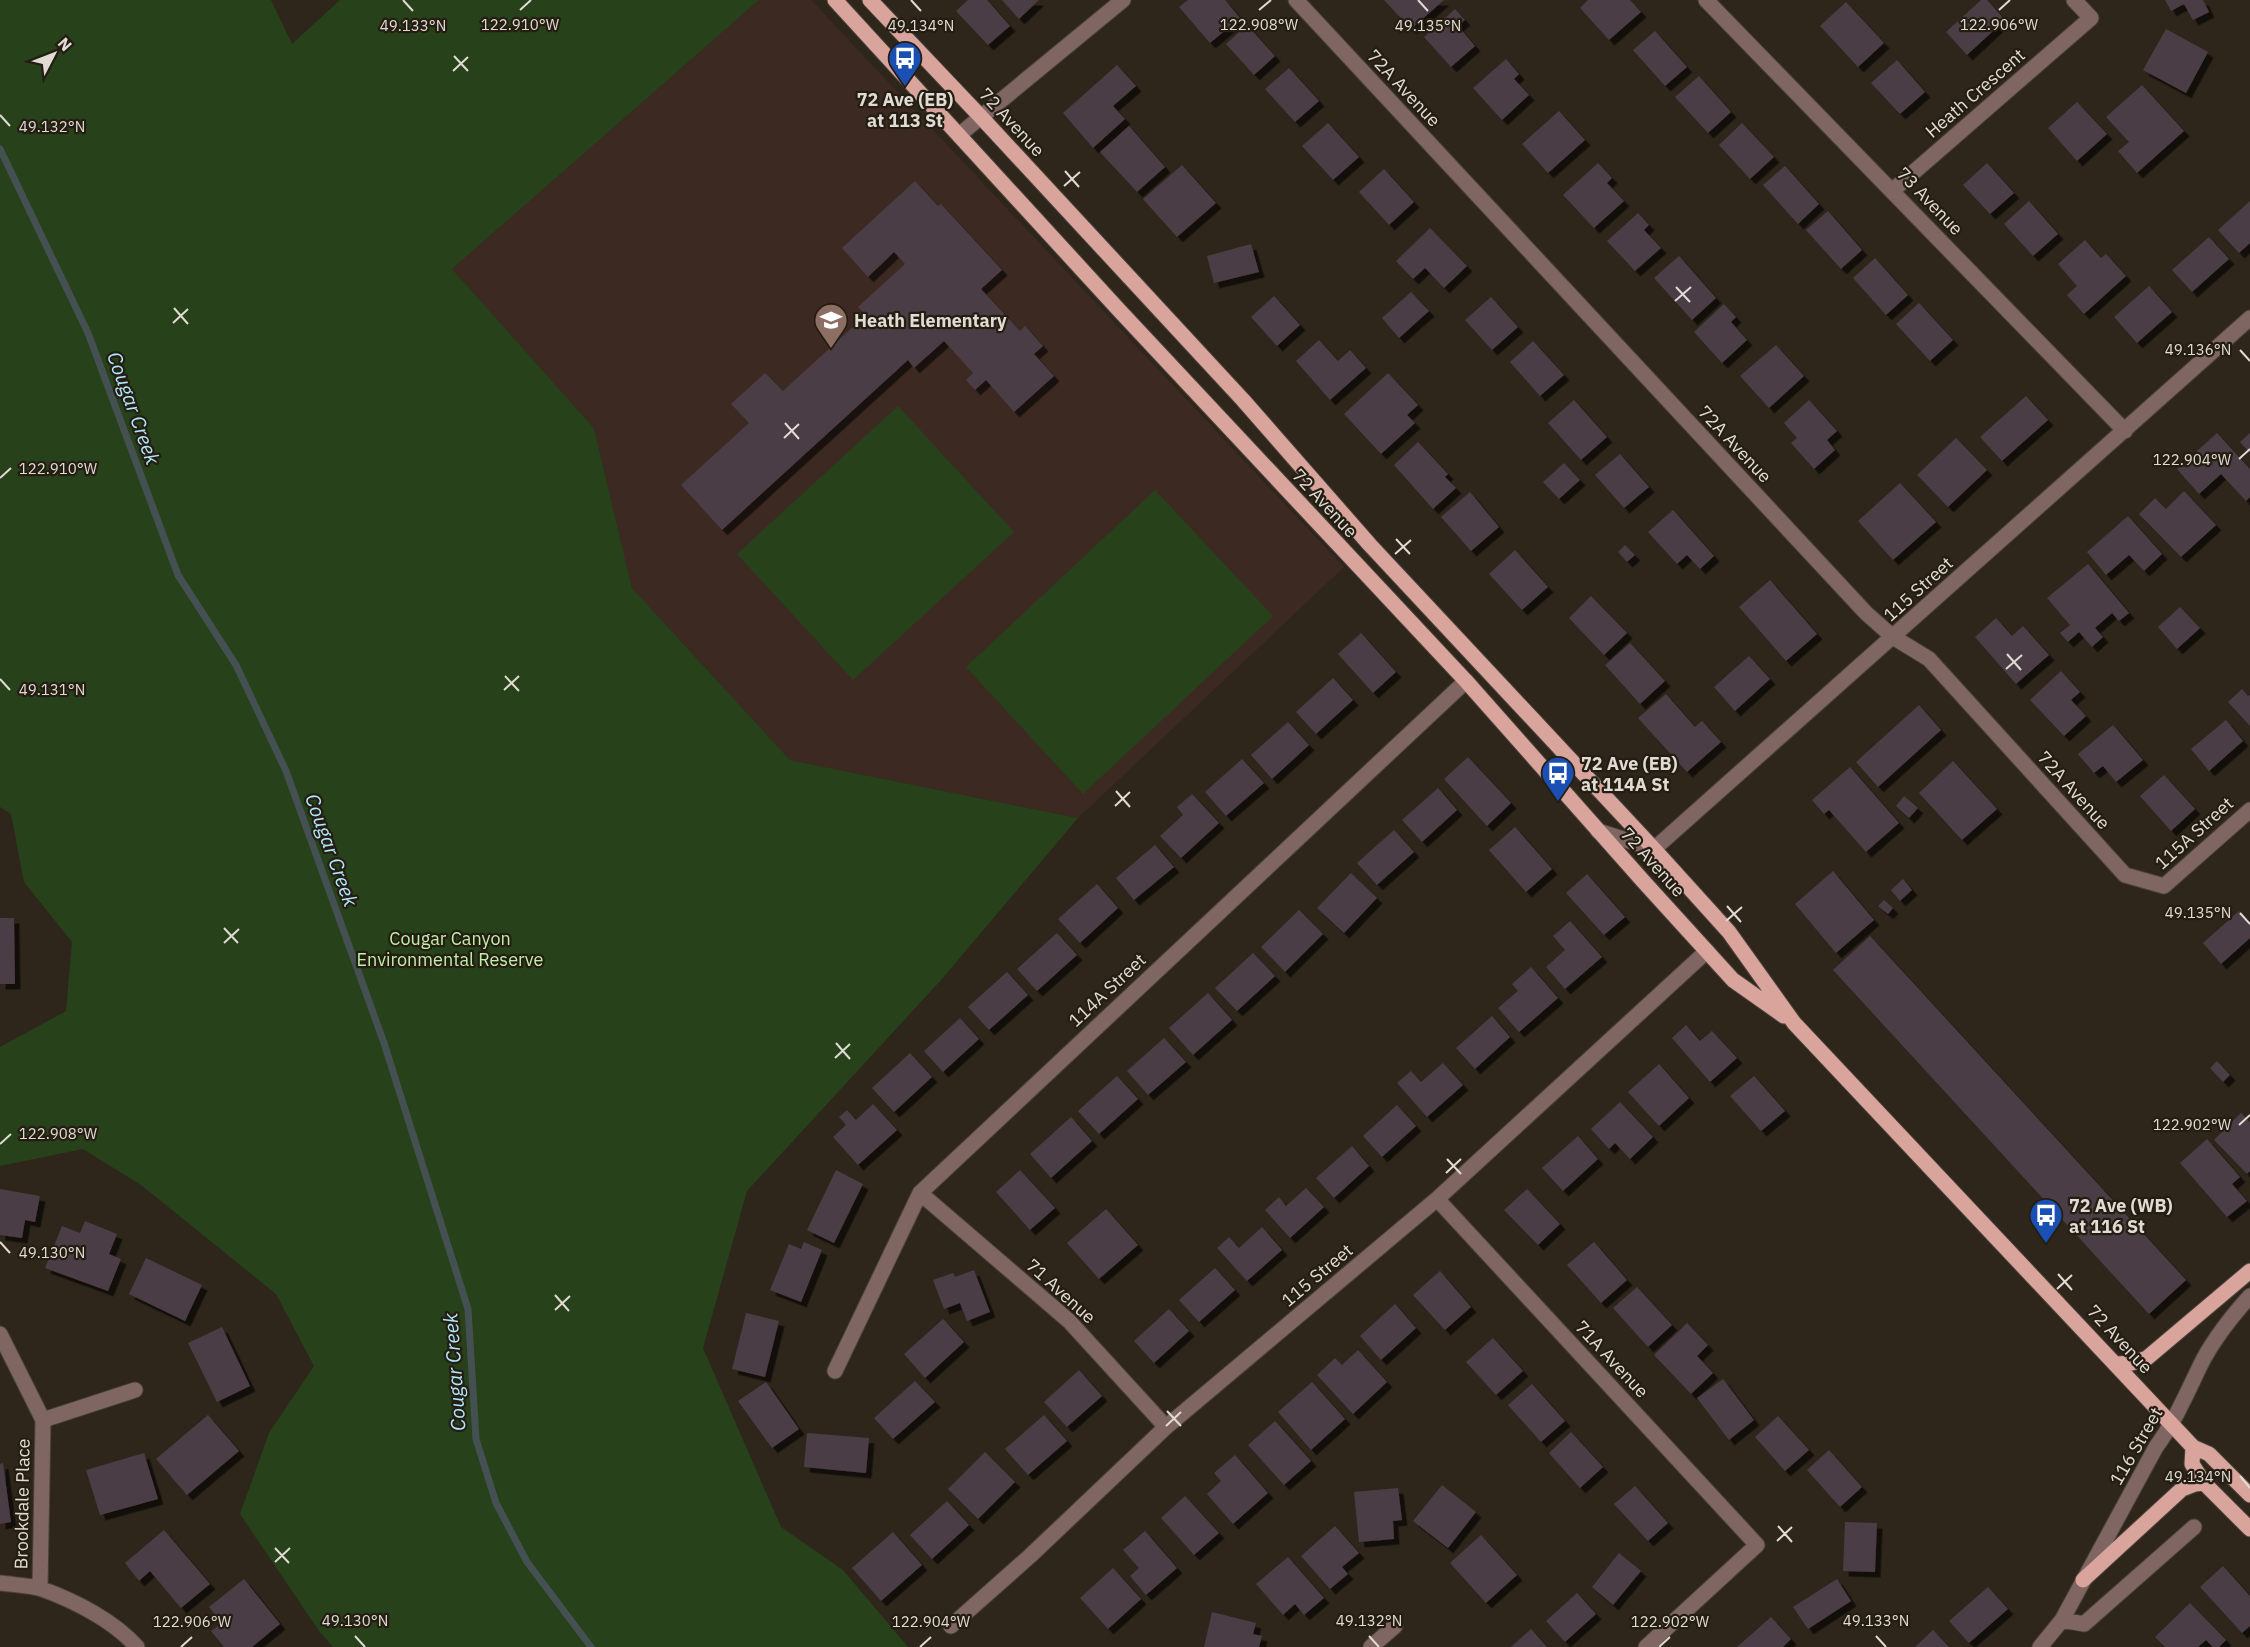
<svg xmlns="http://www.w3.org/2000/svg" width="2250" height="1647" viewBox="0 0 2250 1647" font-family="'IBM Plex Sans',sans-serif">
<defs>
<filter id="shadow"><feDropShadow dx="5.5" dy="5.5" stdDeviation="0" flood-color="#0009"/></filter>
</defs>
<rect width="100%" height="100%" fill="#2e261b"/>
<path fill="#3c2a22" d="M759,0H811L1344,567L1078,818L790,760L632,588L594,428L452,269Z"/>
<path fill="#27411a" d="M0,0H271L292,44L340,0H759L452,269L594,428L632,588L790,760L1078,818L941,980L747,1191L703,1348L781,1527L843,1570L908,1647H333L319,1631L240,1514L269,1433L314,1366L276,1294L141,1185L83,1149L0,1166V1047L66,1011L72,942L24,882L11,814L0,807Z
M898,406L1014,532L853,680L737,554Z
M1155,490L1273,616L1083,794L966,667Z"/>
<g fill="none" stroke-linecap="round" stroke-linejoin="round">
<path stroke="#455052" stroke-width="7" d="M0,149L88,333L178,575L236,665L286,771L384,1043L468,1309L476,1439L496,1503L527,1562L591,1647"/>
</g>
<path fill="#4c3d44" filter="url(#shadow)" d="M968,0H987L1010,26L988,45L956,11Z
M1002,0H1039L1019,19Z
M1188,0H1225L1240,18L1210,43L1179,7Z
M1384,0H1444L1411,29Z
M1588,0H1630L1641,12L1609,40L1580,8Z
M1981,0H1987L2005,20L1967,55L1946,32Z
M2165,0H2203L2209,12L2193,20L2184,4L2171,11Z
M1846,2L1884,43L1858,67L1820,26Z
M1455,9L1465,20L1458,26L1475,46L1451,67L1424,37Z
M1247,25L1275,56L1254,75L1226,44Z
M2166,29L2208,52L2186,93L2143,70Z
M1655,31L1687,67L1665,86L1633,50Z
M1506,59L1519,74L1514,79L1529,95L1502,120L1473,88Z
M1897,60L1925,92L1900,114L1871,83Z
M1117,65L1136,86L1113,106L1125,119L1093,148L1063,113Z
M1289,68L1319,101L1295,122L1265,89Z
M1699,76L1731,112L1708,133L1675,97Z
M2142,85L2184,131L2137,173L2118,151L2129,142L2106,117Z
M2077,102L2107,134L2077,161L2048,128Z
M1559,111L1585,140L1548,173L1522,144Z
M1328,123L1359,157L1333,180L1302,146Z
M1742,123L1774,157L1750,179L1719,145Z
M1129,126L1165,167L1137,192L1100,152Z
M1598,163L1612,178L1607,183L1624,201L1594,228L1563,195Z
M1987,163L2014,193L1990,214L1963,185Z
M1182,165L1216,203L1177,237L1143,199Z
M1785,166L1819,204L1798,224L1763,185Z
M1384,169L1414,202L1389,225L1359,192Z
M915,181L938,206L941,204L1002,270L981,289L1020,331L1025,326L1043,346L1034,354L1054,376L1014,412L986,380L975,390L966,380L973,373L944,341L914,368L908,360L722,530L681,485L749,423L731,404L765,373L783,391L866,315L858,307L905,264L894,252L868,277L842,248Z
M2029,201L2058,234L2033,256L2004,224Z
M2250,201V243L2239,253L2218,230Z
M1828,211L1862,250L1841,269L1806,230Z
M1638,213L1649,225L1644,230L1661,248L1635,271L1607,241Z
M1430,228L1467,266L1444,288L1425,268L1413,279L1396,261Z
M2209,237L2229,259L2192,292L2172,270Z
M2085,240L2101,258L2106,254L2126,276L2084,314L2067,295L2077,286L2058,264Z
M1251,244L1259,272L1214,283L1207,256Z
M1679,256L1716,298L1692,320L1654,278Z
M1875,258L1908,295L1886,315L1853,278Z
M2149,286L2172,312L2137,343L2114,317Z
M1411,292L1429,311L1399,338L1382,318Z
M1274,296L1300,325L1277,346L1251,317Z
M1491,297L1518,327L1492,350L1465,320Z
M1919,303L1953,340L1930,361L1896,324Z
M1724,304L1736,317L1731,322L1747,340L1722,363L1694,332Z
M1319,340L1338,361L1350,350L1366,368L1330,400L1296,361Z
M1533,341L1564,375L1540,396L1510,362Z
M1776,345L1804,376L1769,408L1740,376Z
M1388,373L1418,405L1407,415L1415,423L1381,454L1344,414Z
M2026,396L2048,420L2002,461L1980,437Z
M1574,400L1607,437L1581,460L1548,423Z
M1809,400L1837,431L1827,440L1835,450L1814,469L1791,443L1797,438L1784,423Z
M2217,433L2250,469V497L2246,501L2221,474L2199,494L2177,469Z
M2250,433V453L2240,442Z
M1956,438L1987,470L1948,507L1917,475Z
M1418,442L1448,474L1445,477L1456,488L1433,509L1394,465Z
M1620,454L1649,487L1624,508L1595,475Z
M1564,463L1580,480L1559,499L1543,482Z
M1900,483L1936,522L1893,560L1858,521Z
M2184,491L2216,525L2181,557L2139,514L2155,498L2166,509Z
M1470,492L1499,527L1471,551L1441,517Z
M1673,510L1714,556L1700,569L1687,555L1677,564L1648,532Z
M2128,516L2162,554L2144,571L2129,555L2106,575L2087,552Z
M1625,545L1635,555L1627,562L1618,552Z
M1515,550L1548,587L1522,610L1489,574Z
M2088,564L2129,613L2119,621L2112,613L2095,628L2103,637L2092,647L2079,632L2068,642L2060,633L2070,625L2047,598Z
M1770,580L1817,634L1786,661L1739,607Z
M1591,596L1627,633L1604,655L1569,618Z
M2180,607L2200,628L2177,649L2158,627Z
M1996,618L2012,636L2023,626L2049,655L2016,684L1975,637Z
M1361,633L1396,672L1373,693L1338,654Z
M1630,643L1665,681L1640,704L1605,665Z
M1749,656L1770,679L1735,711L1714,687Z
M2061,671L2080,692L2071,700L2086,716L2064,736L2030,700Z
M1333,678L1353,700L1316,734L1296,712Z
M2242,689L2248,696L2250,695V726L2228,702Z
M1666,694L1695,727L1702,721L1721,742L1687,772L1638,718Z
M1919,705L1941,730L1878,787L1856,762Z
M2226,720L2243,741L2209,771L2191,749Z
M1288,722L1309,745L1272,779L1251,755Z
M2113,725L2143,760L2116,782L2103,766L2094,773L2078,754Z
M1468,757L1511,803L1487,826L1444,779Z
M1242,759L1264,783L1226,816L1205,792Z
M1953,761L1997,809L1962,840L1919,793Z
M1850,767L1899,823L1866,852L1829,810L1824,814L1812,800Z
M2164,775L2195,809L2171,831L2140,796Z
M1438,788L1457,810L1422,842L1402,820Z
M1192,794L1219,823L1181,858L1160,836L1183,815L1177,807Z
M1904,796L1918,808L1909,818L1896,806Z
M1515,827L1552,869L1526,892L1489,850Z
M1394,830L1414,852L1377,885L1357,863Z
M1155,845L1174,867L1134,900L1116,878Z
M1833,871L1874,920L1836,953L1795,904Z
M1351,873L1377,898L1344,933L1317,908Z
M1587,874L1625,917L1604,935L1566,893Z
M1903,879L1912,890L1900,901L1891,890Z
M1097,884L1118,908L1080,943L1058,919Z
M1884,900L1893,908L1888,914L1878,906Z
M1299,910L1323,934L1285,972L1261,947Z
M2239,911L2250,923V938L2221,964L2203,943Z
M0,918H14L15,984H0Z
M1570,921L1602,957L1565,989L1546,967L1565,950L1553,936Z
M1057,933L1077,955L1037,991L1017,969Z
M1870,936L2186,1280L2149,1314L1833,970Z
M1253,953L1275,976L1237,1011L1215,988Z
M1531,967L1558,998L1519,1032L1498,1008L1518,991L1512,984Z
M1007,972L1028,995L989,1030L968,1007Z
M1208,993L1232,1020L1193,1055L1169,1028Z
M1492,1016L1510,1037L1475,1069L1456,1048Z
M960,1018L979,1039L943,1072L924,1051Z
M1686,1025L1700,1041L1712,1031L1737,1058L1710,1082L1672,1038Z
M1164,1038L1186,1062L1148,1095L1127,1071Z
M910,1053L932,1077L894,1112L872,1088Z
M2217,1061L2230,1075L2223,1082L2210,1068Z
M1443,1063L1463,1085L1427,1117L1397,1083L1411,1071L1421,1082Z
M1659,1064L1689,1098L1659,1126L1628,1092Z
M1117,1076L1138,1099L1099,1134L1078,1111Z
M1754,1076L1785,1111L1761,1131L1730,1096Z
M1620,1102L1653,1137L1630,1159L1615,1143L1609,1149L1591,1129Z
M873,1104L897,1130L858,1165L833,1137L846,1125L839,1117L847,1110L856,1120Z
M1397,1105L1416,1126L1382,1157L1363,1136Z
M2241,1113L2250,1122V1171L2247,1174L2214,1140Z
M1071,1117L1092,1141L1051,1178L1030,1154Z
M1578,1136L1598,1159L1563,1191L1542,1168Z
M2207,1139L2240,1177L2232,1184L2247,1201L2227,1217L2180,1163Z
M1352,1146L1369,1166L1334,1198L1316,1178Z
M836,1170L863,1184L834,1243L807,1230Z
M1020,1170L1055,1208L1030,1230L996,1192Z
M1306,1188L1324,1207L1290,1238L1265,1210L1279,1197L1286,1206Z
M0,1189L40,1196L35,1222L25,1220L22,1238L0,1235Z
M1527,1189L1560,1224L1538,1245L1504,1210Z
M1106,1209L1138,1245L1099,1279L1067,1243Z
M85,1221L117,1234L109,1254L121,1259L108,1291L45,1268L62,1226L80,1233Z
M1262,1227L1282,1250L1247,1281L1217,1248L1229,1237L1239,1248Z
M804,1242L822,1250L801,1302L770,1290L789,1244L801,1249Z
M1594,1242L1627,1280L1601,1303L1567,1265Z
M146,1258L202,1285L185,1321L129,1294Z
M1215,1268L1235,1290L1199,1322L1179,1300Z
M974,1270L990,1312L967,1321L960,1303L944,1309L933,1280L953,1273L955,1277Z
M1440,1271L1471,1307L1445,1330L1413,1295Z
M1637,1287L1672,1325L1648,1347L1613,1308Z
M1395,1304L1416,1328L1381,1360L1360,1336Z
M1169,1309L1189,1331L1154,1363L1134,1341Z
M746,1313L779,1321L765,1377L732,1369Z
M943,1319L964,1342L925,1378L904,1354Z
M1687,1323L1708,1345L1697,1356L1713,1373L1691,1394L1654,1355Z
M222,1327L250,1386L217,1402L188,1343Z
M1493,1338L1523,1371L1496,1395L1466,1362Z
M1358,1350L1387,1382L1353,1414L1317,1375L1335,1358L1342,1365Z
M1079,1370L1102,1396L1067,1427L1044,1402Z
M1723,1379L1754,1420L1729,1440L1697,1398Z
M915,1381L935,1402L893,1439L874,1418Z
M766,1382L799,1429L772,1448L738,1401Z
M1312,1382L1345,1419L1311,1450L1278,1412Z
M1532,1384L1565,1421L1541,1442L1508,1405Z
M208,1415L239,1451L187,1495L156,1459Z
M1044,1415L1067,1441L1028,1475L1005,1449Z
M1778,1416L1809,1450L1785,1471L1755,1437Z
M1275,1421L1311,1461L1284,1485L1248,1445Z
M1571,1432L1603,1467L1580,1488L1549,1453Z
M807,1433L869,1438L866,1473L804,1467Z
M1829,1450L1862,1487L1840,1507L1807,1470Z
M985,1452L1015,1482L978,1519L948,1489Z
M144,1453L158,1499L100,1515L86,1470Z
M1235,1455L1268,1493L1233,1524L1207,1494L1221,1481L1214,1473Z
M3,1463L11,1522L0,1524V1464Z
M1442,1485L1476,1512L1448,1548L1413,1521Z
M1635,1486L1668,1523L1648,1541L1614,1504Z
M1398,1488L1402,1520L1393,1521L1394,1539L1359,1542L1354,1492Z
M1185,1496L1219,1533L1194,1555L1161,1518Z
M947,1501L969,1525L932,1559L910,1535Z
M1845,1522L1877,1523L1875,1572L1843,1571Z
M1335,1526L1359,1553L1342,1567L1348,1574L1330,1589L1301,1556Z
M164,1530L210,1584L181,1608L150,1571L139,1581L125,1563Z
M1145,1531L1177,1568L1146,1595L1130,1576L1139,1568L1123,1550Z
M893,1532L922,1565L881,1601L852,1568Z
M1481,1535L1517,1575L1486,1603L1450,1563Z
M1619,1553L1641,1571L1613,1605L1592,1587Z
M1288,1557L1324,1598L1304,1615L1295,1604L1283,1615L1256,1584Z
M2223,1566L2250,1596V1626L2242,1633L2200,1587Z
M1113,1568L1141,1599L1108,1629L1080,1598Z
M244,1579L280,1624L252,1647H224L211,1631L222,1623L209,1607Z
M1837,1579L1851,1601L1808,1629L1793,1607Z
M1988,1587L2008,1609L1969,1643L1949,1621Z
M1577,1593L1596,1614L1565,1642L1546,1621Z
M2190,1603L2226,1640L2219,1647H2213L2206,1640L2198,1647H2165L2155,1637Z
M1212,1612L1256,1623L1253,1634L1262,1636L1259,1647H1204Z
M1771,1617L1791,1639L1783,1647H1737Z
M1531,1629L1547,1647H1511Z
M1933,1630L1949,1647H1915Z"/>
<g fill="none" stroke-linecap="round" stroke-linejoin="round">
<defs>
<path id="minor" d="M1296,0L1866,613L1893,637L1929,659L2125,875L2164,886L2250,810
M1706,0L2125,431
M959,135L1123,0
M1892,191L2091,18L2074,0
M1598,831L1654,849L2250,318
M920,1193L1069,1321L1166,1427
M1437,1199L1757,1545L1646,1647
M0,1334L43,1420L40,1588
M835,1371L920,1193L1466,681
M43,1420L135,1390
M0,1583C13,1585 29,1585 42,1589C75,1601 114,1621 137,1647
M2062,1620L2084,1624L2194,1527
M951,1626L1030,1556L1166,1427L1437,1199L1707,951
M1371,1647L1395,1626
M2040,1647L2062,1620L2156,1447C2176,1420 2188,1390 2203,1360C2216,1336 2232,1316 2250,1296"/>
<path id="major" d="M835,0L1118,309L1466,681L1643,881L1733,980L1784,1016
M870,0L981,117L1243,400L1370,545L1654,849L1729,932L1794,1023L2193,1447L2209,1454L2250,1495
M2117,1364L2132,1363L2147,1358L2250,1271
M2193,1447L2192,1464L2204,1483L2250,1529
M2083,1580L2182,1489L2195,1484L2204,1483"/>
</defs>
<use href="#minor" stroke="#4a4339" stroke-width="17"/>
<use href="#major" stroke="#4a4339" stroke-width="17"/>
<use href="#minor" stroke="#7f6662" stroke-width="15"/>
<use href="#major" stroke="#d8a49c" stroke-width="15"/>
</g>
<path fill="none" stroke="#e0dbd4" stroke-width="2" d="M403,0L413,11M911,0L921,11M1418,0L1428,11M520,10L531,0M1259,10L1271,0M1999,10L2010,0M454,56L468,71M453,71L468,57M0,115L10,126M1065,171L1079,187M1064,186L1080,172M1676,287L1690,302M1675,301L1691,287M174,308L188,324M173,323L188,309M2240,350L2250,361M785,423L799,439M784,438L799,424M2239,459L2250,449M0,478L11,468M1396,539L1410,554M1395,554L1411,540M2007,654L2021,670M2006,669L2022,655M505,676L519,691M0,679L10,690M504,690L519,676M1116,791L1130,807M1115,806L1130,792M1727,906L1741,922M2240,913L2250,924M1726,921L1742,907M224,928L238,943M224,943L239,929M836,1043L850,1059M835,1058L850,1044M2239,1125L2250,1115M0,1144L11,1134M1447,1159L1461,1174M1446,1173L1461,1159M0,1242L10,1253M2058,1274L2072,1290M2057,1289L2072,1275M555,1295L569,1311M555,1310L570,1296M1167,1411L1181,1426M1166,1426L1181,1412M2240,1476L2250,1488M1778,1526L1792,1542M1777,1541L1792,1527M275,1548L289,1563M275,1562L290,1548M355,1636L365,1647M1369,1636L1379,1647M1876,1636L1886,1647M181,1647L192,1637M920,1647L931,1637M1659,1647L1670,1637"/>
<defs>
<symbol id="bus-pin" viewBox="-11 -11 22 30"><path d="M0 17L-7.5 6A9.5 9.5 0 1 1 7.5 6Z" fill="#1a4fb4" stroke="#241d11"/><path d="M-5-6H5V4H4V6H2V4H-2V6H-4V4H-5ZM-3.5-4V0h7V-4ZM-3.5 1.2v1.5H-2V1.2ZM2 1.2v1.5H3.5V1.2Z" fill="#fff"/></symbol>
<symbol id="school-pin" viewBox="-11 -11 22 30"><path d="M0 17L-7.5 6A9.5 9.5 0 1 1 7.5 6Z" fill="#8d6e63" stroke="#241d11"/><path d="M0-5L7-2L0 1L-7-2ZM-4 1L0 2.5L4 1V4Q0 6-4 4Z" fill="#fff"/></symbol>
</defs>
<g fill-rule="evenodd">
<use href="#bus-pin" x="886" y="39" width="38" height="52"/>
<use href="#school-pin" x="812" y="301" width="38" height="52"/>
<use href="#bus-pin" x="1539" y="754" width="38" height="52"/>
<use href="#bus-pin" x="2027" y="1196" width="38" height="52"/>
</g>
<g text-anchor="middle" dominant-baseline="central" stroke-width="4.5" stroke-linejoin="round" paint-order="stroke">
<g font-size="18" fill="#e0dbd4" stroke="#241d11">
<text transform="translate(1404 88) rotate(47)">72A Avenue</text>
<text transform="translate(1975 93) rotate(-41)">Heath Crescent</text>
<text transform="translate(1012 122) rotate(47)">72 Avenue</text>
<text transform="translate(1930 201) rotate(46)">73 Avenue</text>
<text transform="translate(1735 444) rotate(47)">72A Avenue</text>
<text transform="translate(1325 503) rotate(47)">72 Avenue</text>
<text transform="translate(1918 589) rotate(-42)">115 Street</text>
<text transform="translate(2074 790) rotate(48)">72A Avenue</text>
<text transform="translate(2194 833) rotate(-42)">115A Street</text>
<text transform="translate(1653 862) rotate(48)">72 Avenue</text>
<text transform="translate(1107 990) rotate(-43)">114A Street</text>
<text transform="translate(1317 1275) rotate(-40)">115 Street</text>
<text transform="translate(1061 1291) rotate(42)">71 Avenue</text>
<text transform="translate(2120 1339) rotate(47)">72 Avenue</text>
<text transform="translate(1612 1359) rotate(47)">71A Avenue</text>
<text transform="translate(2136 1446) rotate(-60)">116 Street</text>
<text transform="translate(22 1504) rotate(-89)">Brookdale Place</text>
</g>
<g font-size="18" font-weight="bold" fill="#e0dbd4" stroke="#241d11" text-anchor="start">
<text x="905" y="99" text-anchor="middle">72 Ave (EB)<tspan x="905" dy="21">at 113 St</tspan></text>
<text x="854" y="320">Heath Elementary</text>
<text x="1581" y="763">72 Ave (EB)<tspan x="1581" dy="21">at 114A St</tspan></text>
<text x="2069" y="1205">72 Ave (WB)<tspan x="2069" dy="21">at 116 St</tspan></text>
</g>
<g font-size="18" fill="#bfefaa" stroke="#241d11">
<text x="450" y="938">Cougar Canyon<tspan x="450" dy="21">Environmental Reserve</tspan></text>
</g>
<g font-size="20" font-style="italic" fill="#b0e6fc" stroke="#241d11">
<text transform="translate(134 408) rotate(70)">Cougar Creek</text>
<text transform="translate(332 850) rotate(70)">Cougar Creek</text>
<text transform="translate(454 1372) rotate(-94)">Cougar Creek</text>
</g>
</g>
<g font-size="15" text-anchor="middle" fill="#e0dbd4" stroke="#241d11" stroke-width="4.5" stroke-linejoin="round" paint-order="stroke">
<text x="520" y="30">122.910°W</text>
<text x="1259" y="30">122.908°W</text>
<text x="1999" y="30">122.906°W</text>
<text x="413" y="31">49.133°N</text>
<text x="921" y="31">49.134°N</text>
<text x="1428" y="31">49.135°N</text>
<text x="52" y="132">49.132°N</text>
<text x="2198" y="355">49.136°N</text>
<text x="2192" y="465">122.904°W</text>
<text x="58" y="474">122.910°W</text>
<text x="52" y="695">49.131°N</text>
<text x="2198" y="918">49.135°N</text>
<text x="2192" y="1130">122.902°W</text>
<text x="58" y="1139">122.908°W</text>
<text x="52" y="1258">49.130°N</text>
<text x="2198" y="1482">49.134°N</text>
<text x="355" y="1626">49.130°N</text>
<text x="1369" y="1626">49.132°N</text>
<text x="1876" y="1626">49.133°N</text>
<text x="192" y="1627">122.906°W</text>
<text x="931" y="1627">122.904°W</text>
<text x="1670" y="1627">122.902°W</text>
</g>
<g transform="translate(54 54) rotate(48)" stroke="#241d11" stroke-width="4.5" paint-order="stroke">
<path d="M0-4.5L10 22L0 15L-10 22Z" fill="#e0dbd4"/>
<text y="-9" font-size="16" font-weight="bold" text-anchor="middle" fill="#e0dbd4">N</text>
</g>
</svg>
